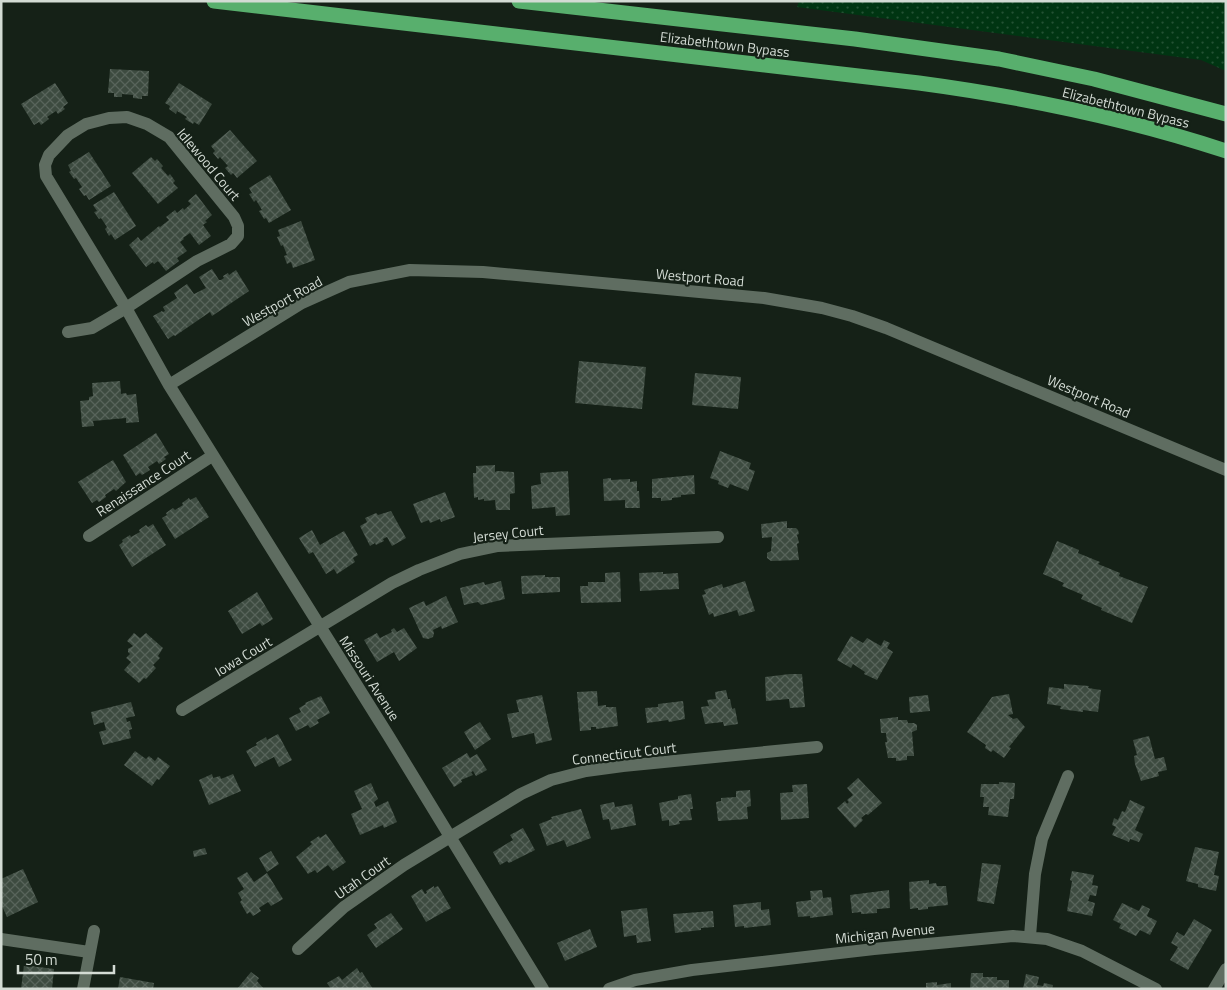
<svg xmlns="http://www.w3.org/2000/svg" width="1227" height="990" viewBox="0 0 1227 990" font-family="'Titillium Web',sans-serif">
<defs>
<pattern id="park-dots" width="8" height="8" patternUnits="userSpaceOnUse" patternTransform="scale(1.25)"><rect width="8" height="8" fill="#003512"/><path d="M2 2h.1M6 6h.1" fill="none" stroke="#245234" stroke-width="1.8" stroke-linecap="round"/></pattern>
<pattern id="building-cross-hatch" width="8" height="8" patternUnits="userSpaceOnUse" patternTransform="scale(1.25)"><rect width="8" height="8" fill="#3d4b40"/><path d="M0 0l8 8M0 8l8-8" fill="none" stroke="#58645b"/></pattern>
</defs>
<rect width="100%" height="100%" fill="#152117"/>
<path fill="url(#park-dots)" d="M799,1H1226V71L1201,60L797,7Z"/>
<path fill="url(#building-cross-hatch)" d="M110,69L149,71L148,96H142V99L133,98V95L122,94V97H114V93H108Z
M55,83L68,103L63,107L65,109L58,114L56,111L47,117L49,119L41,125L39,122L34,125L21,104Z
M179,83L212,104L199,125L194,122L193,124L185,119L187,117L177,111L176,114L169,109L170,106L165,103Z
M230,130L257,161L237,178L233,173L231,175L225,168L228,166L220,157L218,159L213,153L215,151L211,146Z
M89,152L111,186L89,200L86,195L84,196L79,189L82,187L76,178L74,179L69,172L71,171L68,165Z
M151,157L155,161L157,159L163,166L161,168L168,176L170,174L175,181L173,183L178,188L158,204L132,173Z
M270,175L291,210L269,223L266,218L264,219L259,211L262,210L256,200L254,202L249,194L252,193L249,188Z
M114,192L136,226L115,240L111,234L109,236L105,229L107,227L101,218L99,219L94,212L97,211L93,205Z
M196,194L212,215L205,221L207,222L203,225L211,236L199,245L190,233L183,238L184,239L180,242L187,251L177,258L179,261L166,271L158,261L154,264L153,262L146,267L129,245L138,237L141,241L159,226L160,227L169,220L166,217L175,210L177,213L183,208L184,210L191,204L188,201Z
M301,221L315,260L293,268L291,262L287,264L284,256L287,255L283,245L281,246L277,237L280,236L278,230Z
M212,269L219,280H221L224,278L223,276L228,273L229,275L236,270L249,291L212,316L210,312L175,336L174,335L168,339L153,316L162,311L163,312L165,311L163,307L177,298L174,293L187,284L194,294L206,288L199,277Z
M579,361L646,367L642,409L575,403Z
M695,373L741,377L738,409L692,405Z
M120,381L121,394L126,393L127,395L136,394L139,422L126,423V418L93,421L94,426L82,427L80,401L89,400V397L93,396L92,383Z
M156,433L169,454L164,457L166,459L159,464L157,461L148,467L150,470L142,475L140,473L136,476L123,455Z
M720,451L751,463L749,469L755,471L748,491L730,484L728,488L718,484L719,481L710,478Z
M113,460L126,482L116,491L114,489L105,495L106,497L99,502L97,500L92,503L78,482Z
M495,465V472L497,471L514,472L515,493L510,494V510H496L495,500L484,501V499L478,500V497L474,498L473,473H476V466Z
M568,471L570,515L556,516L555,507L532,509L531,486L541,484L540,473Z
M694,475L695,494L681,495V497L672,498V500L661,501V498H652V479Z
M611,478V480L630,479V482L637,481V491H639L640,508H625V500L604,501L603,479Z
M445,492L455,517L441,522L440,519L430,523L429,520L421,523L413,504Z
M196,497L209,517L175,539L162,518L167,515L166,513L173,508L175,510L183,505L182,503L189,498L190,500Z
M391,511L406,538L392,546L387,537L383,539L384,541L376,545L375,543L370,546L360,526L367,522L365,518L376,513L378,515Z
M787,521V528H796L798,530L799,534L797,535L799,543L797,544L799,560L771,561L767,558V553L771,551L772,537L762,538L761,524Z
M153,524L166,545L132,567L119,545L123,542L122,540L130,535L131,537L140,532L139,530L146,525L148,527Z
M312,530L320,545L344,531L358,555L353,558L355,562L337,574L334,569L326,574L313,552L309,554L299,538Z
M1057,541L1079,550L1078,553L1100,562L1098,564L1120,573L1119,576L1148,587L1132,623L1101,610L1102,608L1081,599L1083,595L1062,586L1064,583L1043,574Z
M620,572L621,602L581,603L580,586H588V582H605V573Z
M663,572V574L678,573L679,589L640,591L639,573Z
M545,575V577H560V592L522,594L521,576Z
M501,581L505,599L481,605L478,602L464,605L460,588L484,582L485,585Z
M745,581L755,611L739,616L737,610L714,617L713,613L709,615L702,595L706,594L704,590L722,584L723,588Z
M257,592L273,619L262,626L260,623L242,634L228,611Z
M446,596L458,622L442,629L441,626L433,630L434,633L433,637L428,639L423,638L409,608L424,601L426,606Z
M394,628L397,632L404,628L417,648L399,661L394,652L377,662L364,640L377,633L380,638L392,632L391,630Z
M134,633L140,638L146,633L163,648L158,656L160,658L153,665L156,668L146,679L144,678L139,683L124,670L131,662L126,658L130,654L128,652V649L133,646L127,641Z
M851,636L863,643L867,638L881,646L884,640L890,643L887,648L893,652L877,680L864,674L865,672L853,664L851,668L837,660Z
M790,674H802L805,707L790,708L789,699L766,701L765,677Z
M1064,684L1089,686L1088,688L1101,690L1098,712L1083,710V712L1060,709L1061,706L1047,704L1049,687L1064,689Z
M726,690L728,699H730L732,709L735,708L738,724L724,726L723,722L705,724L701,707L709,706L707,700L716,699L715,692Z
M597,691L598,706L606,705V707H616L618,726L596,729V727H591V730L580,731L577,692Z
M1009,694L1013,714L1008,715L1013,719L1017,718L1025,727L1009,747L1011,748L1004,758L993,750L991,752L985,748L986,745L967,732L992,697Z
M542,695L552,740L536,744L534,733L512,738L507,714L519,712L516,700Z
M928,695L930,711L910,713L909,697Z
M321,696L330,713L317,720L319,723L310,728L308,725L296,731L289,718L301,712L299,708L306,704L305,703Z
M683,701L685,719L669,722L668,720L647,723L645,708L658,707V704Z
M131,702L135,716L126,718L127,722L130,721L132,729L129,730L131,738L103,745L99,732L106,730L104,722L94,725L91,712Z
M898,717V720H907L908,723H914L917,725V730L912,732L914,756H907V760L896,761V758H888L885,742H887L886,733H881L880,719Z
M480,722L491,739L475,750L464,732Z
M278,734L292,760L279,767L274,757L255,767L246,751L257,745L256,743L266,737L267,740Z
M1149,736L1155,759L1164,757L1167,770L1158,772L1159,776L1141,781L1135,764L1134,756L1137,755L1133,740Z
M135,751L146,759L149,756L155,761L158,757L170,766L159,780L157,779L152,786L124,765Z
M467,753L470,758L477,754L487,770L476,776L473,771L471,772L473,775L461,780L462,782L454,787L442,768Z
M212,774L213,778L220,776L221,779L233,774L241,791L209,805L199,780Z
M858,778L882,803L868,815L866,814L861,818L863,820L855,828L837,808L845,801L847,804L849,802L847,800L853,795L847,788Z
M999,782L1015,783L1014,799H1010L1008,817L988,815L989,807H983L984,797H980L981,784H999Z
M371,783L378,799L374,802L376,807L388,801L397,822L384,828L383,825L360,835L351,814L362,809L354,791Z
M807,784L809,818L781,820L780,793L793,792L792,785Z
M750,790L751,806L747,807L748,819L718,821L716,802L721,801V798L736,797V791Z
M691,794L693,809H690L692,820L679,821L680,824L669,826V820L662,821L659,803L678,799V796Z
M1130,800L1145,807L1135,830L1143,834L1139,842L1130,839L1129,842L1112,835L1116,827L1112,825L1114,818L1118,820L1122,811L1125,812Z
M614,802L615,807L632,804L636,825L611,830L609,819L603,820L600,805Z
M581,809L591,838L567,847L564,840L547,846L539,824L552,819L551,817Z
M523,828L535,850L509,863L507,861L500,865L493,852L513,840L510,835Z
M326,834L346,862L333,871L328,865L317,873L315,870L308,874L296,857L312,844L310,842L319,836L320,838Z
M1195,847L1219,852L1214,875L1219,876L1216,891L1198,887V884L1186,881Z
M205,848L207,854L194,857L193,851Z
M271,851L279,864L267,872L259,858Z
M982,863L1001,865L994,904L977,901Z
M23,869L38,902L7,917L1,904V879Z
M1072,871L1094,875L1092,885L1098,886L1096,896L1090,895L1088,901L1095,903L1092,916L1067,911L1072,881L1070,880Z
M247,872L254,882L267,873L283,899L271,906L268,902L259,908L261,911L253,916L250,912L247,914L240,902L242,900L238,893L244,889L237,878Z
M929,880V884L936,883L937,886H946L948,905L928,907V909L918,910V908L910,909L909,882Z
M434,886V888L438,886L451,908L426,922L411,896L422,889L425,894L427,893L426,891Z
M822,890L823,898L831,897L833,915L810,918V916L798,917L796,902L811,900L810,891Z
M889,890L890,908L877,909V913L861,914V912L852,913L850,895Z
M761,902V910L769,909L771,925L744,928V926L735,927L733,905Z
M1122,903L1139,911L1142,905L1150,909L1147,916L1157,921L1150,935L1140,930L1136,936L1119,928L1121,924L1113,920Z
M647,908L651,941L637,943L636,935L624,937L621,911Z
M713,911L714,927L701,928V930L675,933L673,914Z
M391,913L403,929L376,948L367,935L377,928L374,924Z
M1194,919L1212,930L1188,970L1170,960L1178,947L1171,943L1177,932L1184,936Z
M590,929L597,947L565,961L557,943Z
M24,965L54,969L52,989H21Z
M357,968L360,973L362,972L373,989H331L327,983L339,976L342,980Z
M251,972L259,978L257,981L264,989H237Z
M971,973H983V977H997V980H1009V989H970Z
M1026,974L1039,977L1037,985L1043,986L1044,983L1053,985L1052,989H1023Z
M120,977L154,983L153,989H118Z
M937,982V985L951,983V989H926V983Z"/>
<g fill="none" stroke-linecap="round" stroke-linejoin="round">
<path stroke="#5f6d61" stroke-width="12" d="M68,332L92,328L126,308L46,176L45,165L49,155L68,135L86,124L109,118L127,117L147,124L169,137L234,217L238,226V236L231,244L197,261L126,308L169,385L388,735L543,989
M169,385L302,303L349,282L410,270L483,272L764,298L822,308L852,316L886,328L1226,470
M89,536L212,456
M182,710L392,583L419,570L460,554L498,546L718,537
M1030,936L1035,874L1042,839L1068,776
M1,939L89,952
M298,949L344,907L404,865L521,794L551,780L586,771L623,766L817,747
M83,989L94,931
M609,989L635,980L692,970L874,949L1013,936L1047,939L1082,951L1156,989
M1214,989L1226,969"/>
<path stroke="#58af6d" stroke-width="15" d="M214,1L919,83C1023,97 1126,118 1226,151
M519,1L855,39L999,59L1094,79L1226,114"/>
</g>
<g text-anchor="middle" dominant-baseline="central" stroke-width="4.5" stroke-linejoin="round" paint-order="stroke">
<g font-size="14" fill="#d3dbd4" stroke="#152117">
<text transform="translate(725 44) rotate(7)">Elizabethtown Bypass</text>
<text transform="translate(1126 107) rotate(14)">Elizabethtown Bypass</text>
<text transform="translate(209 164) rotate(50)">Idlewood Court</text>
<text transform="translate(700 277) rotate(5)">Westport Road</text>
<text transform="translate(282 301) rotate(-29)">Westport Road</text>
<text transform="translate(1089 396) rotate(23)">Westport Road</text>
<text transform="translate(143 483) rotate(-33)">Renaissance Court</text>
<text transform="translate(508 533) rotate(-6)">Jersey Court</text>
<text transform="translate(243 656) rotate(-31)">Iowa Court</text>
<text transform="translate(370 678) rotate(57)">Missouri Avenue</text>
<text transform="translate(624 753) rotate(-7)">Connecticut Court</text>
<text transform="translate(362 877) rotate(-35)">Utah Court</text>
<text transform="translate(885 933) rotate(-6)">Michigan Avenue</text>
</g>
</g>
<rect width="1227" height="990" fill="none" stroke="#d3dbd4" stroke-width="5"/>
<path d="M18 965v8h96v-8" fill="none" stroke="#d3dbd4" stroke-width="2.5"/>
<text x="25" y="965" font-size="15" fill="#d3dbd4" stroke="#152117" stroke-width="4" paint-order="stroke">50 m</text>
</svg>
